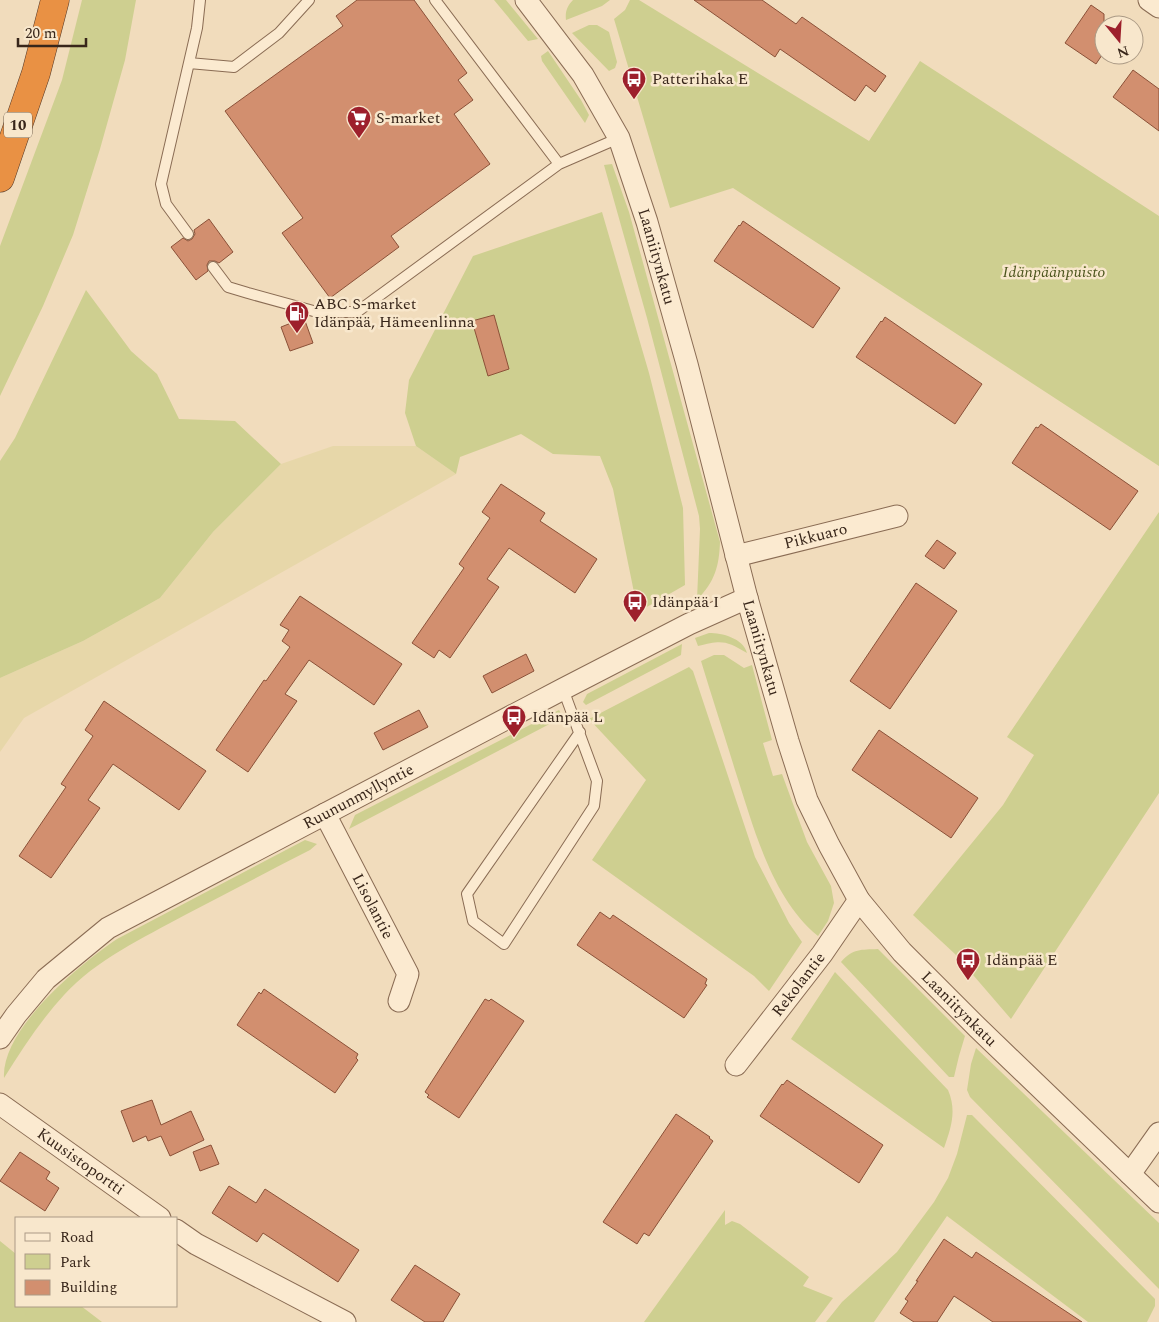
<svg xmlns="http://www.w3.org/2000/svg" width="1159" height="1322" viewBox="0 0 1159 1322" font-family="Spectral,serif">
<rect width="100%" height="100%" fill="#f1dcbc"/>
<path fill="#e7d7a9" d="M333,446H416L456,474L24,718L0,752V678L83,641L160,598L213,532L281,464Z"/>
<path fill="#cecf90" d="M82,0H136L125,60L100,149L73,235L43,306L0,396V246L62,80Z
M494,0H506L538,39L528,41Z
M573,0H610L602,6L566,20C565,12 567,6 573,0Z
M630,0H639L869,141L920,61L1159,216V466L733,188L670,208L614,19L625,10Z
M589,25H597L609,32L617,62L615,68L609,71L572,33Z
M548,51L581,100L589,115L585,123L542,61L541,56Z
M612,164L629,212L720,542C719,567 715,581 697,600L700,529L699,516L647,318L604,165Z
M602,212L649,373L683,508L685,585L638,612L613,489L600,456L553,454L521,434L460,457L456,474L416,446L405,413L409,380L473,256Z
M86,290L131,351L157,374L179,419L235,421L281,464L213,532L160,598L83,641L0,678V461L15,438Z
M1159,512V793L1011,1019L955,954L913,915L1003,805L1034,755L1007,737Z
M709,633C722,633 743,638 747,653C726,640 721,640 698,646L695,638Z
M682,644L681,655L586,705L583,702L587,694Z
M714,655H724L744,668L752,665L772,740L763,743L773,776L782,774L807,842L831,886L834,903L828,921L818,936C771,898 753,825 735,770C724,734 712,697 701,661Z
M689,667L693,671L755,857L789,923L802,942L769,991L754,976L592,860L646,780L589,719Z
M559,710L563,717L349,829L355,815Z
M305,840L317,844L310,850C269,871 227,893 185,915C143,938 97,959 64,995C41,1020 22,1049 4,1078C1,1029 80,964 117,939Z
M878,949L965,1036L959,1056L954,1077H949L841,962C853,948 861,950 878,949Z
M835,972L948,1090C957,1111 951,1128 944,1148L791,1039Z
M976,1048L1159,1223V1289L970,1097L967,1090L971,1064Z
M967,1115H972L1155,1299V1306L1147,1322H1088L947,1216L874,1322H826L842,1302L897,1252L934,1202L948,1178L957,1154Z
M725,1210V1225L732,1221L740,1224L809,1277L803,1286L833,1298L815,1322H644Z
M0,1241L16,1254V1306H81L102,1322H0Z"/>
<path fill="#d28f6f" stroke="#8b5138" d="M357,0H414L467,73L458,80L473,100L454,114L490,164L391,236L399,247L330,298L282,233L303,218L225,111L343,26L336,16Z
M694,0H762L796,24L802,17L886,76L875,92L866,85L855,101L780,49L775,57Z
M1091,5L1104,14V52L1096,64L1065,43Z
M1133,70L1159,89V131L1113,97Z
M209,219L233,252L219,263L215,261H209L207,265L208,271L196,280L171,247L183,238L188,241L192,239L195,234L194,230Z
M743,221L840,288L813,328L714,261L739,225L740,226Z
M494,315L509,369L488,376L472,321Z
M885,317L982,384L955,424L856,357L881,321L882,322Z
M304,318L313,343L290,351L281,327Z
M1041,424L1138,491L1110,530L1012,463L1036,427L1038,428Z
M501,484L545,513L540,521L597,559L575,593L509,548L487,579L499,587L472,626L450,658L439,650L434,658L412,643L464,568L459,564L490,518L482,512Z
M937,540L956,553L944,569L925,556Z
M916,583L957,611L890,709L850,681Z
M300,596L402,664L374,705L309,660L285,694L297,701L248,772L216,750L264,680L266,681L290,647L282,641L289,630L280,625Z
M526,654L534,671L492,693L483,676Z
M104,701L206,771L179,810L113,764L88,800L100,808L51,878L19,856L66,787L61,784L93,736L85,730Z
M419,710L428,727L383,750L374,733Z
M879,730L978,798L951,838L852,770Z
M600,912L610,919L613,915L707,979L705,984L707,985L684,1018L577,945Z
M264,989L358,1054L356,1058L358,1060L335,1093L237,1025L259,992L261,994Z
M485,999L489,1001L491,999L524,1021L459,1118L427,1097L429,1095L425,1092Z
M787,1080L883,1145L859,1183L760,1116L782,1084L783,1085Z
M152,1100L161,1125L191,1111L204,1140L170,1156L161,1136L148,1141L146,1136L133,1142L121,1111Z
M676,1114L710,1137L709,1138L713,1141L649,1236L644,1233L637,1244L603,1222Z
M211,1145L219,1164L200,1171L193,1152Z
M20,1152L50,1172L46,1179L59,1188L45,1211L0,1181Z
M229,1186L256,1203L265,1189L359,1250L338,1282L263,1233L257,1242L212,1213Z
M944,1239L972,1258L976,1252L1082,1322H993L954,1296L937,1322H914L900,1313L908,1301L905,1299L918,1281H916Z
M415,1265L460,1294L443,1322H425L391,1300Z"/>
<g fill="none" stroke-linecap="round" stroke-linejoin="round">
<defs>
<path id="lane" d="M435,0L559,164L619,138
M189,63L234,67L279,33L309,0
M188,234L166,204L161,184L197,28L200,0
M213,267L228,287L248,293L317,312H357L559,164
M563,689L597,781L594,806L504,944L473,921L467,894L580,732"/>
<g id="street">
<path id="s1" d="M526,0L583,75L619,138L647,222L687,364L747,598L788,741L807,800L829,845L859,900L902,952L978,1028L1159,1202"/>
<path d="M1149,0L1159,7"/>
<path id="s2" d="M736,556L897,516"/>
<path id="s3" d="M325,814L408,974L399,1001"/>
<path id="s4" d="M0,1038L16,1015L46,979L108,928L563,689L689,624L747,598"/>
<path id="s5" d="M736,1065L822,954L859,900"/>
<path id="s6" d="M0,1104L160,1218"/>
<path d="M1130,1174L1159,1133"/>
<path d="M176,1230L196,1244L345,1322"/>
</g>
<path id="highway" d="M0,178L36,73L55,0"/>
</defs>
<use href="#lane" stroke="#8a6c54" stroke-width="12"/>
<use href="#street" stroke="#8a6c54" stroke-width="23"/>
<use href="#highway" stroke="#573a29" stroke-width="29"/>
<use href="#lane" stroke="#fbead0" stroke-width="10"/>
<use href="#street" stroke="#fbead0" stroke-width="21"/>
<use href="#highway" stroke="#e99144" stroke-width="28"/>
</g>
<defs>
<symbol id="bus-pin" viewBox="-11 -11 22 30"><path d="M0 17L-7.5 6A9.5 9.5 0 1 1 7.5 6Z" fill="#9d202c" stroke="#f8e7cc"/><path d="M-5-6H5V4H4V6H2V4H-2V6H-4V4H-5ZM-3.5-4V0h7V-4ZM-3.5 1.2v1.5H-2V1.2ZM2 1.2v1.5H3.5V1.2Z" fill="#fff"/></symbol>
<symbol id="supermarket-pin" viewBox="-11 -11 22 30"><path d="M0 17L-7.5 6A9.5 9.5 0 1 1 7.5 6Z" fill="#9d202c" stroke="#f8e7cc"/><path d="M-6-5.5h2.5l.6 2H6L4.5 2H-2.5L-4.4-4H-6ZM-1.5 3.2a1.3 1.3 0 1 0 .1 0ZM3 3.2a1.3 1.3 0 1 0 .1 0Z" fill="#fff"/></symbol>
<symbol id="fuel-pin" viewBox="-11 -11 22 30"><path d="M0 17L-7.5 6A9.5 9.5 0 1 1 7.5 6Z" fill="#9d202c" stroke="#f8e7cc"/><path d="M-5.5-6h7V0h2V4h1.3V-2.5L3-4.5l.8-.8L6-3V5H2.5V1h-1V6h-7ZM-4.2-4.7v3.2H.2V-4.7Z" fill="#fff"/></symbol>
</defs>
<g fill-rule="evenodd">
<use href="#bus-pin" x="620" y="65" width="28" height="38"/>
<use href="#supermarket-pin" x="345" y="104" width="28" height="38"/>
<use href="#fuel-pin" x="283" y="299" width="28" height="38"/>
<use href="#bus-pin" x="621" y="588" width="28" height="38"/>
<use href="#bus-pin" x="500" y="703" width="28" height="38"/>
<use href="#bus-pin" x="954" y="946" width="28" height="38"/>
</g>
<g text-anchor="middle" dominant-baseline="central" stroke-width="5" stroke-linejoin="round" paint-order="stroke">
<rect fill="#f8e7cc" stroke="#72604f" stroke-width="1" x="4" y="112.5" width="28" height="25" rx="4"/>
<g font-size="15" font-weight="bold" fill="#38261a">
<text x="18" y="125">10</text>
</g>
<g font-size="16" fill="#38261a" stroke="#f8e7cc" text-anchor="start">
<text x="652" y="79">Patterihaka E</text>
<text x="376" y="118">S-market</text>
<text x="314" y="304">ABC S-market<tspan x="314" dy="18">Idänpää, Hämeenlinna</tspan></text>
<text x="652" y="602">Idänpää I</text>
<text x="532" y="717">Idänpää L</text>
<text x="986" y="960">Idänpää E</text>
</g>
<g font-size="16" fill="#38261a" stroke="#f8e7cc">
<text stroke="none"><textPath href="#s1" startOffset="291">Laaniitynkatu</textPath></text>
<text stroke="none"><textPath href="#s2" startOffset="82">Pikkuaro</textPath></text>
<text stroke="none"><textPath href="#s1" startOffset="696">Laaniitynkatu</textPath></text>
<text stroke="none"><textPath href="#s4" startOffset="438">Ruununmyllyntie</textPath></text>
<text stroke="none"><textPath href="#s3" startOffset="104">Lisolantie</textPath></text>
<text stroke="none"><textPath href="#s5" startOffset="102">Rekolantie</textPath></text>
<text stroke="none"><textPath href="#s1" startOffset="1116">Laaniitynkatu</textPath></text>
<text stroke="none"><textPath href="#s6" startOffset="99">Kuusistoportti</textPath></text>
</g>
<g font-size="16" font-style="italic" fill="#4d561f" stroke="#f8e7cc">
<text x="1054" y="272">Idänpäänpuisto</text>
</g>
</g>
<rect x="15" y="1217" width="162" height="90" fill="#f8e7cc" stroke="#ab9a85"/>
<rect x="25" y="1233" width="25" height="8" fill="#fbead0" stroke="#ab9a85"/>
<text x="60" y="1242" font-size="15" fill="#38261a">Road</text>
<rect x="25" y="1254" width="25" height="15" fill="#cecf90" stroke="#ab9a85"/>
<text x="60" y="1267" font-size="15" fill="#38261a">Park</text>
<rect x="25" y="1280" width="25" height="15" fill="#d28f6f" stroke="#ab9a85"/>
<text x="60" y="1292" font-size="15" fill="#38261a">Building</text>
<g transform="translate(1119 40) rotate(162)"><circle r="24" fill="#f8e7cc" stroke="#ab9a85"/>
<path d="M0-4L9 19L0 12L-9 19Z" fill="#9d202c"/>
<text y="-8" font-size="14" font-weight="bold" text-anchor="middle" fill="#38261a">N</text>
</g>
<path d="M18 38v8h68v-8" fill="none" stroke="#38261a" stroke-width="2.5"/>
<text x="25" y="38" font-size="15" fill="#38261a" stroke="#f8e7cc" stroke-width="4" paint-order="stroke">20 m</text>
</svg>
